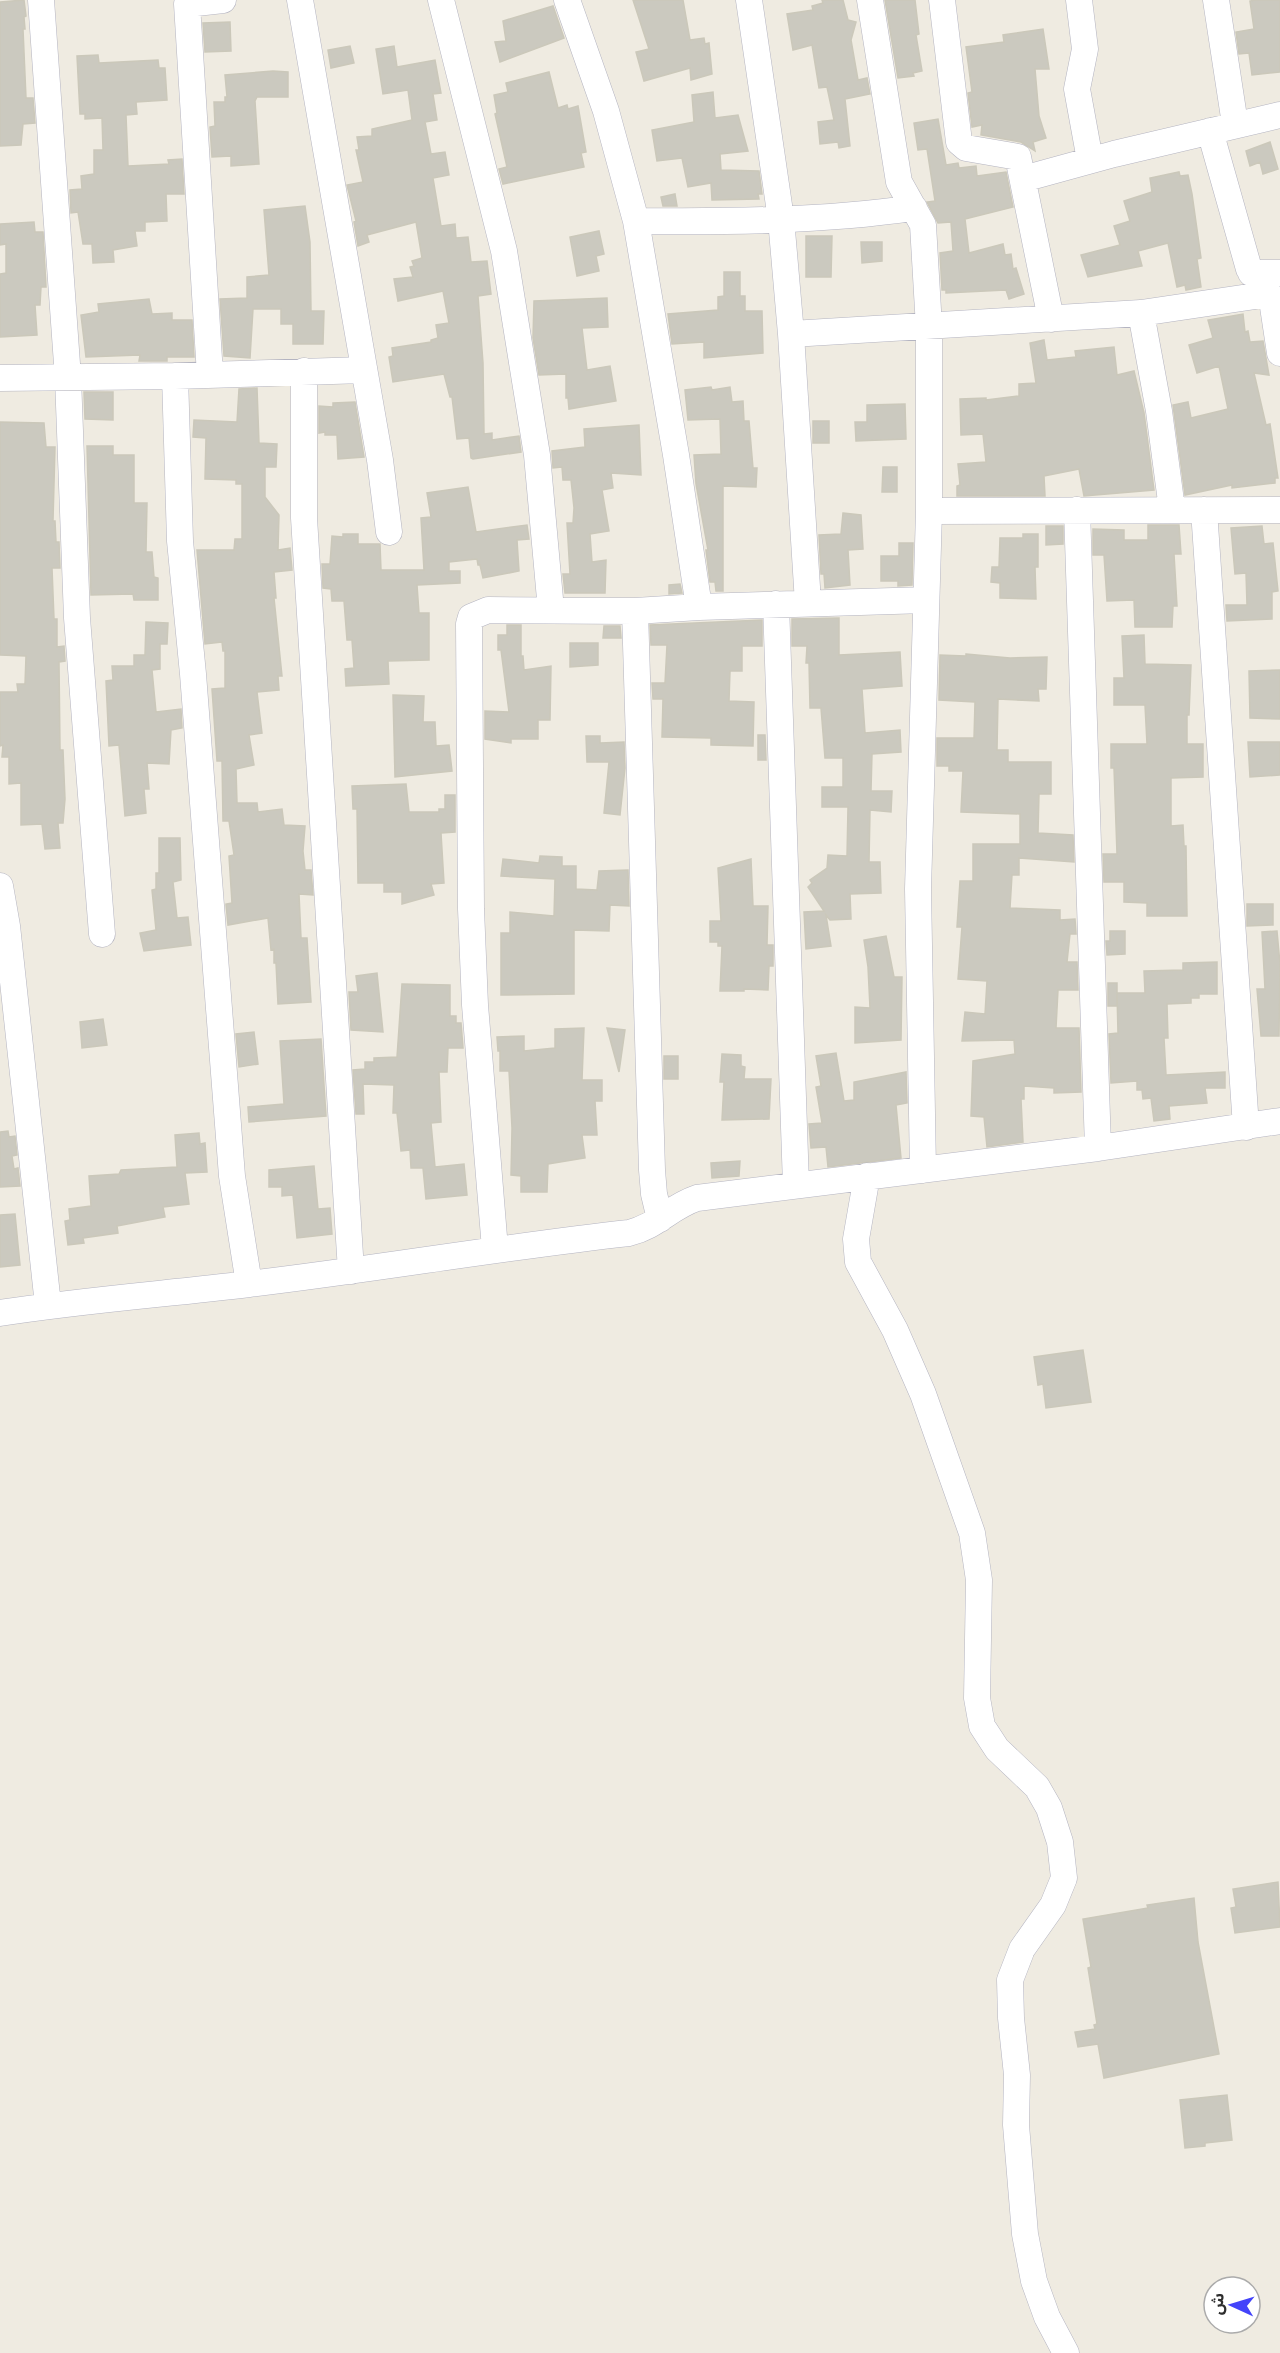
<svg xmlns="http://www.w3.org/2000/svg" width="1280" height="2353" viewBox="0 0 1280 2353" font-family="Manrope,'Noto Sans Arabic',sans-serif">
<rect width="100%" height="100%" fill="#efebe1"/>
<path fill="#cbc9bf" stroke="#cbc8ba" stroke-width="1.5" d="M24,0L26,16L24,17L25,29H23L26,98H33L35,123L23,124L21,145L0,146V2Z
M633,0H683L690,40L704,38L705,44L709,43L712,74L691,80L690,68L644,81L636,52L649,49Z
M822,0H843L848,20L856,22L851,40L858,80L867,78L870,94L845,99L850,146L839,148L838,142L820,144L818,122L834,120L827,87L819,88L812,45L793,50L787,14L813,10L812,6L823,3Z
M885,0H915L919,34L916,35L922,71L913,73L914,76L898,78Z
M1256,0H1280V72L1252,75L1249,53L1239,54L1236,32L1254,29L1250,1Z
M553,6L564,38L500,62L495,42L506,41L503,21Z
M230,22L231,51L205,52L203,23Z
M1043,29L1049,69H1035L1039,116L1046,138L1033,142L1035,151L1021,142L981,135L982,125L972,127L968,93L972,92L966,47L1004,42L1003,35Z
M350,46L354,63L331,68L328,50Z
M394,46L397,67L435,60L441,93L433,94L437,120L425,122L431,154L445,152L449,175L433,178L441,226L455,224L456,238L468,237L471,262L487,261L491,294L478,296L483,363L484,434L492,433V440L519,436L521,452L473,459L471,458L469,438L457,439L452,397H450L444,374L393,382L389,357L393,356L392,348L431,342V340L438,338L436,325L449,323L443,291L398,301L394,279L413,277L410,267L414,266L412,261L422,258L416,222L367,235L369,242L358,246L354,222L356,221L347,185L363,182L356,150H359L357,137L372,136V129L412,120L408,90L383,94L376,49Z
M98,55L99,63L158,60L159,68H165L167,100L136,102L137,114L126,115L128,166L169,164L168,160L182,159L184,194H166L167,221L145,222V231H135L137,246L113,250L114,262L93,263L92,244H83L78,212L71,213L70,190L82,189L81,176L94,174V150H103L102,118L85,119V114H80L77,56Z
M273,71L288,72V97H257L255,101L259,164L231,166V156L212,157L210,127L215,126L214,102H225V97H227L225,75Z
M549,72L558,108L567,105L568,109L578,106L586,152L581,153L584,167L503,184L499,169L507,167L495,114L497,113L494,95L508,92L506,83Z
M713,92L715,118L738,115L748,151L720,154L721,170L759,171L762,194H758L759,199L712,200L711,183L688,187L682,158L657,161L652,130L694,122L692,95Z
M938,119L946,165L958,163L959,168L976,166L977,176L1006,172L1013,207L965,219L969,253L1003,244L1005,255L1011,254L1013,269L1016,268L1024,294L1009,299L1006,290L946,293V290H942L940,253L953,251L951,222L938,223L927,202L935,201L927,149L918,150L914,123Z
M1270,142L1278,169L1263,174L1260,162L1250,166L1246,151Z
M1179,172L1180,176L1188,175L1192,194L1201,258L1197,259L1201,287L1186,290L1185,285L1177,287L1168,243L1138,251L1142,266L1088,277L1081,255L1120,245L1114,226L1130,221L1124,201L1152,192L1150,178Z
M675,194L677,206H663L661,197Z
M305,206L310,242L311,311H324L323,344H293V324H281V309H253L250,358L224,356L220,299L247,298V277L269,275L264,210Z
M34,222L35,232H43L46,287H41L40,305H35L37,335L0,337V274L6,273V244L0,245V224Z
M599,231L604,254L596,256L599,271L577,276L570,237Z
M806,236H832L831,277H806Z
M861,242H882V261L862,263Z
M724,272H740V296H745V311H762L763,353L704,358V342L672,344L668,314L718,310V297L724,296Z
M607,298L608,327L582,328L587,370L610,366L616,401L569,409L568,398H566V374L539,375L533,338L534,301Z
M149,299L152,314L172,313V320H192L194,357H167V361H139L140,355L86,357L81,315L99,312L98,304Z
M1243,314L1245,332L1248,331L1250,342L1263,341L1269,375L1254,373L1266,425L1270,424L1278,478H1275V483L1232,488V485L1185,495L1173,405L1188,402L1191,418L1228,409L1219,366L1197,373L1189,345L1213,338L1208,320Z
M1044,340L1047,360L1076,357L1075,351L1114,347L1117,375L1134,371L1144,413L1154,490L1084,496L1079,469L1044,476L1045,496H957V486L960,485L958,464L986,462L983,434L961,435L960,399L986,398V400L1019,396V384L1036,383L1030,343Z
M711,387L712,390L730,387L732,402L743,401L744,421H749L753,468H757L756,487L723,486V591H716L715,582H710L706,550H708L696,484L694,455L721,454L720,419L688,420L685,390Z
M257,388L259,443L277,444L276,467H265V497L279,515L278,550L290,548L292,570L274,572L276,598H274L282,676H278L279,690L257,692L262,733L249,735L254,765L236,769L237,803H257L258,812L282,809L284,825L305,826L303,851L305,870H311L313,895L299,894L301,938H307L311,1002L278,1004L276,963H274V949L271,950L268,918L228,925L226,904L232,903L229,856L234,855L229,821H223L222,761H217L212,689L225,688V651H223L222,642L205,644L197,550H234L235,539H242V484H236V480L205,479L206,438L193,437L194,420L237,422L239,389Z
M84,392H113V420L85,419Z
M355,402L364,457L338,459L337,435H325V432L319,433V406L333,407V403Z
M905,404L906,439L856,441L855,422H867V405Z
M813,421H829V443H813Z
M0,422L44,423L46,447H55L53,521H55L56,542H59L60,568H52L54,619H57V647L64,646L65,661L59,662L60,750H63L65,799L63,823H58L60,848L45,849L42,824L21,825V783L9,784V757H2L3,745L0,746V692H18L17,684H25L26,656L0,655Z
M639,425L641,475L611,473L613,488L602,490L609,531L590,534L592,562L606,560L605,593H565L563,574H570L567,523H573L574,508L571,480H563L562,467L553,468L552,451L585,447L584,429Z
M87,446H113V455H134V503H147L146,552H152L154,577L158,578V600H134L133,594L91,595Z
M883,467H897V492H882Z
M468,487L476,532L527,525L529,539L517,540L519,571L483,578L480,565H478L477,559L449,562V571H460V583L417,585L419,613H429V660L388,661L389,684L346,686L345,669L354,668L352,640H347L344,601H332L331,589L323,588L322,564H330L332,536L343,537V534H358V544H380L381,570H424L421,518L431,517L427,493Z
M843,513L861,515L863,549L848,550L850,585L825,588L824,574H821L819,535L841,534Z
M1148,525H1179L1181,554H1174L1177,606H1173L1172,627H1135L1134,600L1107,601L1104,555H1093V529L1124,530V540H1148Z
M1046,526H1063V544L1046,545Z
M1262,526L1264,544L1273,543L1278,591L1272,592V619L1227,621L1226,605H1247L1246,573L1235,574L1231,528Z
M1023,534H1038V567H1035L1036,599L1000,598V583L991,582L992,567H999L1000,538H1023Z
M899,543H913L912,585L898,586V581H881V556H899Z
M680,584L682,593L669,594V585Z
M839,618V655L900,652L902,686L862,689L865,733L900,730L901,752L872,754L871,791H892L891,812L870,810L869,862H880L881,893L850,894L851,919L830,920L826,915L831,946L806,949L804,912L824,911L808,887L812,883L810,880L827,868L828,855L847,856L848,807H822V787H843V758H825L821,708H810L809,663H806L807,646H792V619Z
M762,620V646H742V671H730L729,701L754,702L753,746L711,745V738L662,737L663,699H653L652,683H665L667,645H651L650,625Z
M146,622L168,623L167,644H160V669L152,670L156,712L181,709L182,728L171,730L169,764L147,763L149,789H144L146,813L125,816L119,745L109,746L106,681L113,680L112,666H134V655H145Z
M507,625H521V656H523L524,670L551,666L550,720H538V739H511V743L485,739V711L509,712L501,650H498V635H507Z
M604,626H620L621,638H603Z
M1144,635L1145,664L1191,665L1189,715H1187V744H1203V777L1171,778V826L1183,825L1184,846H1186L1187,916H1147V903L1124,902V882H1104L1103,854H1117L1114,768H1111V744H1147L1145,705H1114V678H1124L1122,636Z
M570,643H598V665L570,667Z
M966,654L1010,658L1047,657L1046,689H1038L1039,701L998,699L997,750H1008V762H1051V794H1039L1038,833L1073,835L1074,862L1019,858V875H1012L1010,908L1060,910V920L1075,919L1076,934H1070L1067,962H1077L1078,990H1058L1056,1028H1079L1081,1092L1054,1093V1088L1024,1086V1099H1021L1023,1142L987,1147L984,1117L971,1116L973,1061L1015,1054L1014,1040L962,1041L965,1012L985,1014L987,981L958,979L962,927H957L960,881H973V844H1020V814L961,812L963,771H949V766H937V738H974L975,702L939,700L940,655L966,656Z
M1280,670V719L1250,718L1249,671Z
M393,695L424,696L423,722H435L436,746L449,745L452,771L395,777Z
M758,735H765L766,760H758Z
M586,736H600V743L624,742L625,768L620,815L604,813L609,762H587Z
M1248,742H1280V775L1250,777Z
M406,784L409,812H439V809H445V795H455V832L441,833L444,883L431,884L434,895L402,904V892H384V883H358L357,809H353L352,786Z
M159,838H180L181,880L173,882L177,918L188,917L191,945L144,951L140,933L156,930L152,890L156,889V873H159Z
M540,856L562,857V866H576V889L597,890L599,871L628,870L629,906L610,905L609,931L574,930V994L501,995V933H510V912L554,916L555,879L501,876L503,859L539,863Z
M751,859L753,906H768L767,945H773V966H769L768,990L744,989V991H720L722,946H718V942H710V921H721L718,868Z
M1247,904H1273V925L1247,926Z
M1110,931H1125V954L1107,955L1106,941H1110Z
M1277,931L1280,964L1279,1036H1261L1257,989H1265L1262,932Z
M886,936L894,977H902L901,1040L855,1043V1007L870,1008L868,967L864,940Z
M1217,962V994H1199V998H1191V1003L1167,1004L1168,1038H1164L1166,1075L1225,1072V1088H1205L1207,1103L1169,1106L1170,1119L1154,1121L1151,1098L1143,1099L1142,1090H1137V1081L1111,1083L1109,1034L1118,1033L1117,993H1145L1144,971L1183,970V963Z
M377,973L383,1032L351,1030L349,992H358L356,976Z
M1108,983H1117V1006H1108Z
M402,984L450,985V1016H456V1023H461L463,1048H448L447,1072H439L441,1122L431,1123L435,1167L464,1164L467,1195L426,1199L423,1168H411L410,1150L401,1151L397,1113H393L394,1085L363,1084L364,1114H356L353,1070L365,1069V1062H374V1058L397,1057Z
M103,1019L107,1045L82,1048L80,1022Z
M584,1028L582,1080H602V1101H595L597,1135H582L585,1158L548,1164L547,1192H521V1176L511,1175L512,1128L509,1071H500V1051H498L497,1037L524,1036V1051L555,1048V1029Z
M607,1028L625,1030L619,1072Z
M254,1032L258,1064L239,1067L236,1034Z
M321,1039L326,1116L249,1122L248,1107L284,1104L280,1041Z
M836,1053L844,1101L854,1100V1082L906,1072L907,1103L896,1105L901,1158L828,1167L826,1147L811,1148L809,1124L822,1123L816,1087L821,1086L816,1056Z
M722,1054L741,1055V1066L745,1067L744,1079H771L769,1119L722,1120L724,1082H720Z
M664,1056H678V1079H664Z
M8,1131L9,1137L15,1136L17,1155L12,1156L14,1169L18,1168L20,1186L0,1187V1132Z
M199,1133L200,1144L205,1143L207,1172L185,1173L189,1204L163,1207L165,1217L117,1226L118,1233L83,1238L84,1243L68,1245L65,1221L70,1220L69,1209L91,1206L89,1176L119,1174L121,1170L177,1167L175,1135Z
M740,1161L739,1176L712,1178L711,1163Z
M314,1166L318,1209L330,1208L332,1234L297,1238L293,1195L282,1196V1187H269V1170Z
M15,1214L20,1265L0,1267V1215Z
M1083,1350L1091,1402L1046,1408L1043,1384L1038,1385L1034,1357Z
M1278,1882L1280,1927L1235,1933L1231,1908L1236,1907L1233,1889Z
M1194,1898L1198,1942L1219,2054L1104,2078L1098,2044L1078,2047L1075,2032L1095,2029L1094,2025L1097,2024L1088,1968L1091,1967L1083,1919L1148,1908L1147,1905Z
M1227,2095L1232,2140L1205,2143V2146L1185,2148L1180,2100Z"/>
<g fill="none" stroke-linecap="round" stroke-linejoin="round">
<defs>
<path id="minor" d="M41,0L68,378L77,618L102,934
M300,0L380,460L389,532
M441,0L504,251L537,455L551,610
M567,0L606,111L636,221L676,455L699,607
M749,0L781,219L791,334L808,603
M870,0L899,182L923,225L929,327V511L918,889L923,1170
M942,0L959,142L966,148L1018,157L1051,319
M1079,0L1085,49L1077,89L1090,160
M1216,0L1235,124
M1210,131L1249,269L1272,300L1280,353
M1023,179L1114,154L1280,115
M636,221C728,222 822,221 914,208
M1251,273H1280
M1141,313L1159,411L1172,509
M791,334L1141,313L1269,294
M304,371V518L351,1271
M210,375L187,4L223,0
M175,376L180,541L193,674L232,1176L249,1284
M0,378L175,376L364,370
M1077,510L1098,1148
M1204,510L1246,1127
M929,511L1280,510
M776,604L796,1185
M635,611L652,1170L654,1194L660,1219
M0,886L7,926L48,1305
M867,1176L856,1239L858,1262L895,1330L923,1394L972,1533L979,1580L977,1698L982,1726L997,1749L1037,1787L1049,1808L1060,1842L1064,1878L1053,1905L1022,1949L1010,1980L1011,2018L1017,2075L1016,2125L1025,2234L1034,2281L1047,2317L1066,2353
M495,1249L475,1005L471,909L469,624L471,617L488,610L635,611L699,607L926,600
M0,1313C83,1300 166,1294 249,1284C376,1269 502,1247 629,1233C657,1226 670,1207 697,1198L1098,1148L1280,1121"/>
</defs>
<use href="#minor" stroke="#b4b4c1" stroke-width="27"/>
<use href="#minor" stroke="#fff" stroke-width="26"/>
</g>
<g transform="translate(1232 2305) rotate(274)"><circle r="28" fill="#ffffff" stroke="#ababab" stroke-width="1.5"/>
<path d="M0-4.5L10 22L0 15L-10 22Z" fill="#4343fa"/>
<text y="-9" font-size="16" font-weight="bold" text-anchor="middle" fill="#2e2e2e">ش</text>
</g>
</svg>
